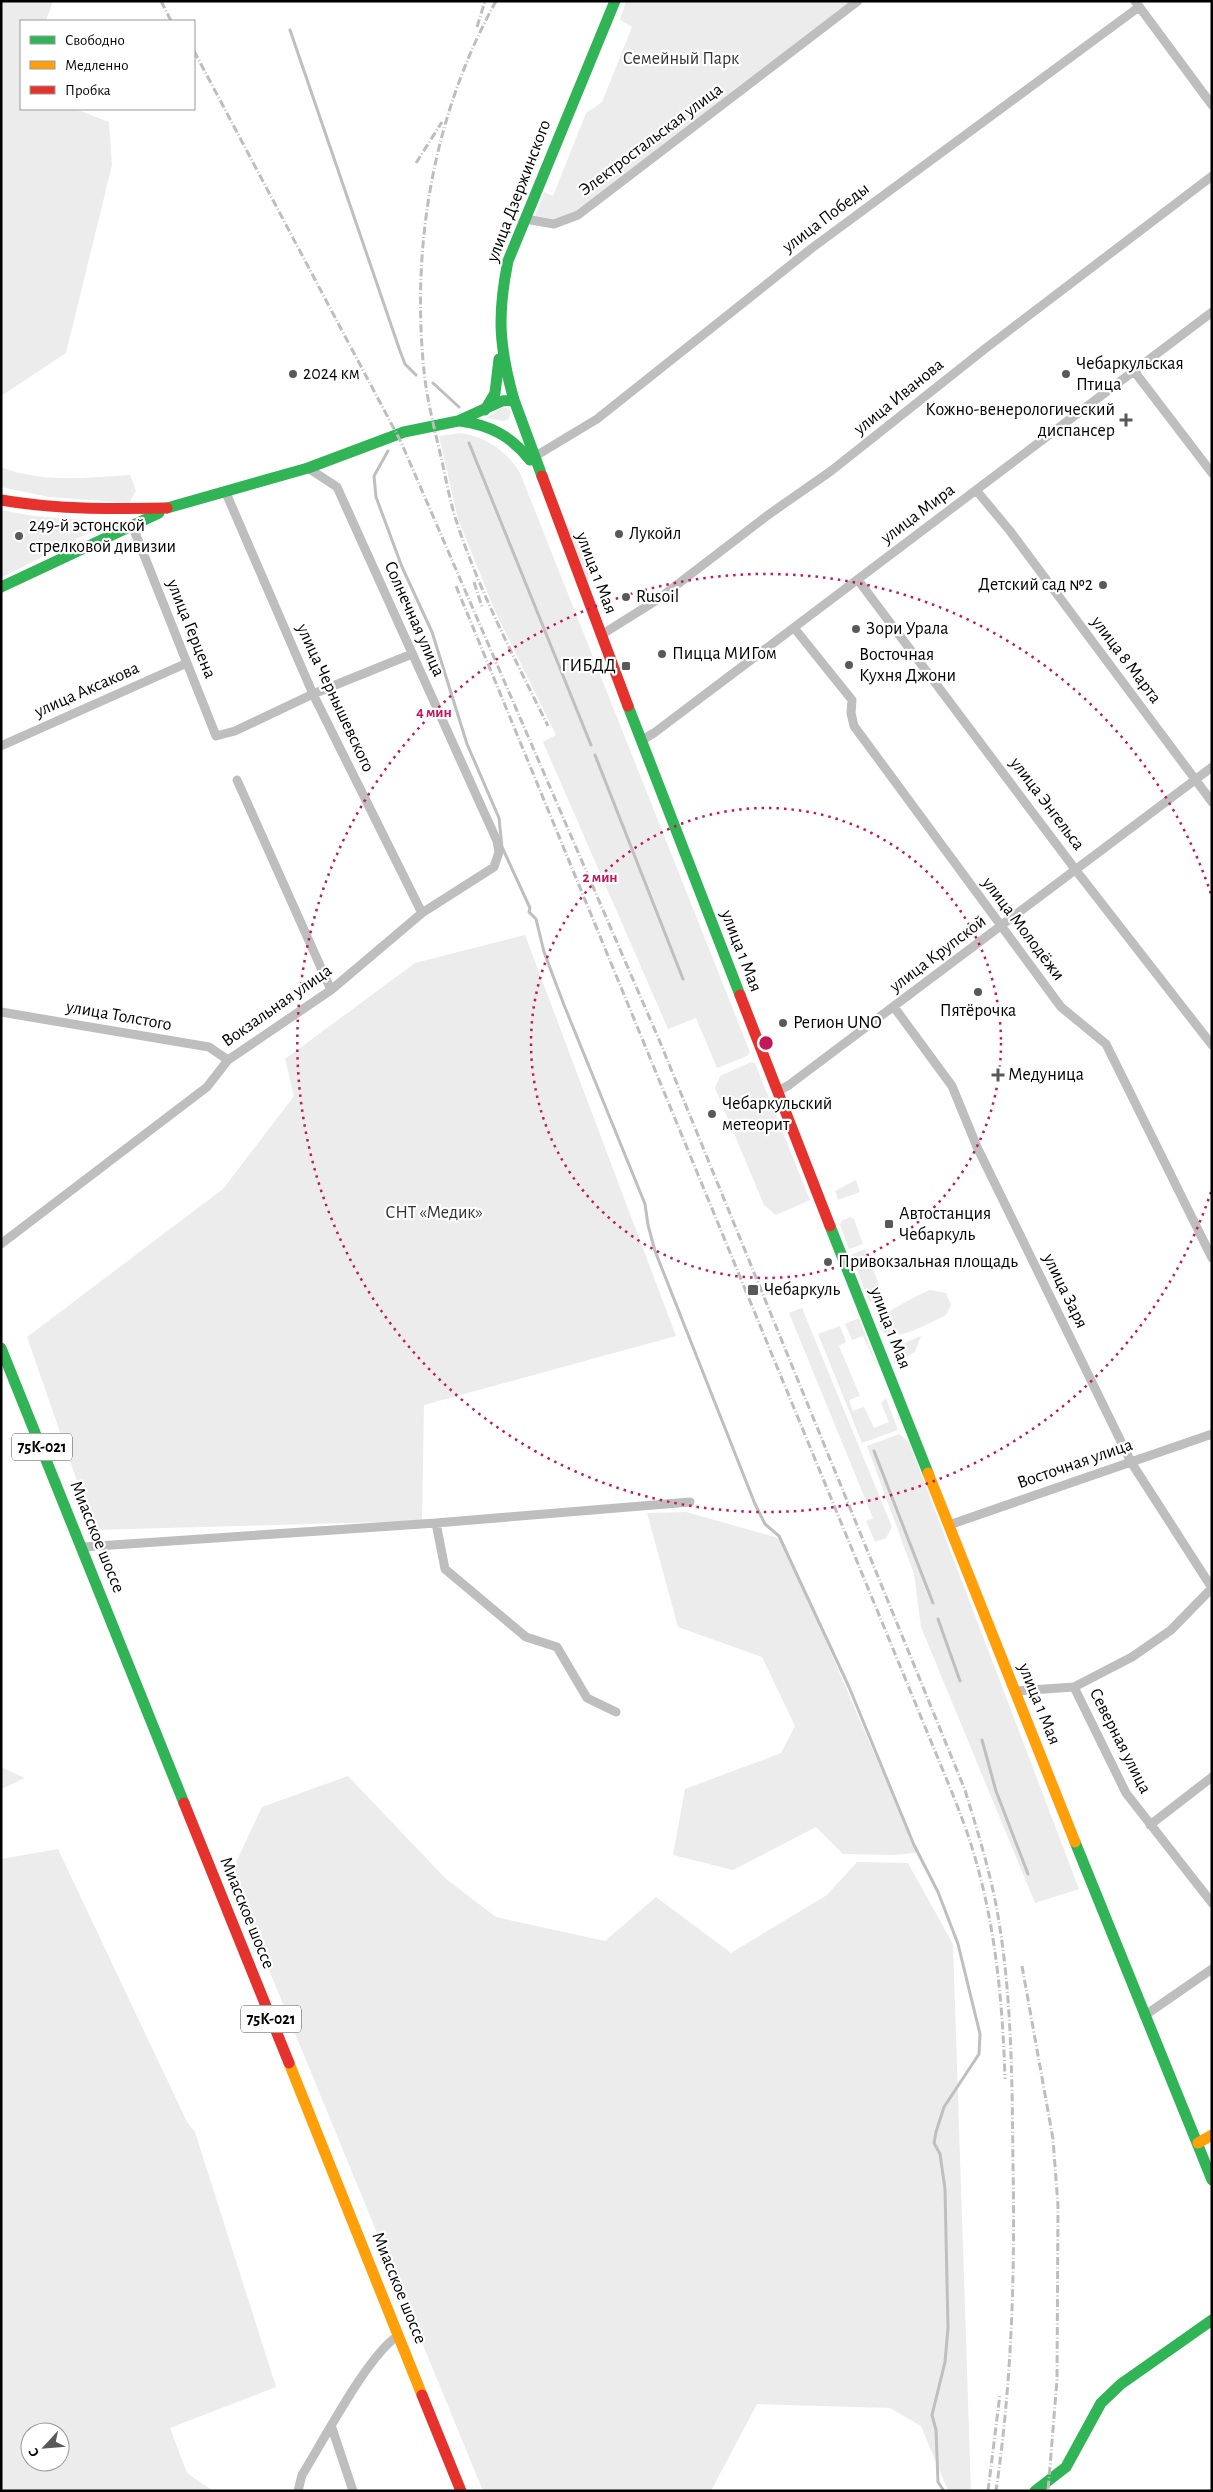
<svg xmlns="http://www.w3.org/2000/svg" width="1213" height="2492" viewBox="0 0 1213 2492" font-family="'Alegreya Sans',sans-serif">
<rect width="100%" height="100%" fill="#fff"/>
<path fill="#ececec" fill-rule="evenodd" d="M1,1H53L46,21H21V109H75L109,122L112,165L66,353L1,396Z
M626,1H851L576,211L555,219L535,216L544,192L553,196L586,113L602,102L632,27L620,20Z
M502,408H507L511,411L509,419L504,421L486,418Z
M461,433C486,437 507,451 520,473L750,1052L747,1056L717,1068L696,1018L668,1029L543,742L556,735L495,611L458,519L439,436Z
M1,467C41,483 87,478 130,475L136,491L129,503L49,497L1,487Z
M1,510L34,516L110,522L1,578Z
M567,526L572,529L589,572L588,579L585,580Z
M525,935L676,1336L424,1405L422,1521L94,1530L27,1337L223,1189L294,1096L285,1059L415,963Z
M751,1062L755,1063L810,1200L776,1215L764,1205L715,1088L720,1076Z
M856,1180L860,1192L838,1200L835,1191Z
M850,1217L854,1219L863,1244L849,1249L840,1225L841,1221Z
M865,1249L883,1295L878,1302L869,1301L851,1255Z
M930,1290L946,1293L951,1305L946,1315C933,1321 888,1348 880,1328C878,1324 878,1321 879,1317C897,1307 911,1298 930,1290Z
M802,1308L892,1527L886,1538L875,1542L866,1521L873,1518L789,1313Z
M859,1318L879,1371L863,1336L852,1340L845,1324Z
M840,1326L846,1342L839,1346L860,1396L849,1400L853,1411L864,1407L874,1428L889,1422L881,1403L886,1398L898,1430L862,1443L818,1334Z
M921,1336L915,1352L894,1364C894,1345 906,1342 921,1336Z
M899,1434L909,1442L1079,1889L1035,1903L921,1627L914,1574L867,1446Z
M686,1512L782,1539L917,1853L892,1855L843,1854L816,1827L733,1870L673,1855L685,1789L781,1753L795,1726L762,1657L678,1627L647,1513Z
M1,1767L25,1778L1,1789Z
M348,1776L446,1879L496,1917L605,1941L656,1897L731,1953L827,1895L857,1862L908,1863L953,1944L971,2491H948L921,2426L890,2408L757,2404L711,2491H483L230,1875L262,1807Z
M58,1849L187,2122L195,2132L276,2387L170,2428L187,2473L213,2491H1V1859ZM30,2432H60V2462H30Z"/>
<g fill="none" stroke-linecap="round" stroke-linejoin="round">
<path stroke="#bfbfbf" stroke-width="3" d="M290,30L400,351L405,364L416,375
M433,383L459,407
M469,443L591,745
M388,451L374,476L376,497L402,567L432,632L467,744L499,818L502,847L530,908L529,912L536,919L544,952L564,1005L645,1204L648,1225L655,1251L755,1504L765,1524L779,1536L849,1687L914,1845L938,1892L958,1944L980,2034L979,2054L944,2107L936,2132L934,2143L940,2154L945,2189L948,2328L945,2362L932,2415L936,2430L938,2482L944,2491
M595,755L683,979
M874,1451L933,1603
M938,1619L960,1681
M982,1740L996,1791L1028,1874"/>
<path stroke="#bebebe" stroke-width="9" d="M1135,1L1212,105
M525,219L554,224L578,215L858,1
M1134,371L1212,473
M534,457L597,419L812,248L1139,7
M976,490L1010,531L1212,802
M226,493L313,694L422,913
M132,525L216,736L235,731L313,694L412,654
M858,580L1078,873L1212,1045
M795,629L852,700L851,713L854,726L1061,1007L1106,1044L1212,1258
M601,635L657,600L768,515L831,471L986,348L1212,176
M642,740L654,733L1212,312
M1,746L187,663
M237,780L331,990
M894,1007L952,1086L977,1147L1131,1462L1212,1588
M1,1012L209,1047L228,1060
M777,1092L789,1085L1212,767
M1,1244L207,1087L228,1060L331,990L422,913L494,867L499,852L497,841L337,487L308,468
M436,1523L445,1569L526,1637L557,1647L587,1698L616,1712
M949,1525L1212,1434
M83,1547L436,1523L690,1502
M1074,1687L1126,1793L1212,1903
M1015,1691L1074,1687L1132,1657L1171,1630L1212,1588
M1150,1825L1212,1777
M1144,2016L1212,1969
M332,2428L353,2491
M298,2491L302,2475C324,2440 368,2354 399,2335"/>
<path stroke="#30b455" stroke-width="11" d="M514,400C499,347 497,315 508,261L615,1
M485,410L495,393L499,359
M460,421C490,425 511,436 530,460
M167,508L308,468L404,432L458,421L502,401L514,400L542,476
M1,587L159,513
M628,706L740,995
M830,1226L928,1473
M1,1348L184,1803
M1075,1842L1212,2180
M1035,2491L1066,2467L1101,2403L1121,2384L1212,2320"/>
<path stroke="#ff9f0a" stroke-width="11" d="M928,1473L1075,1842
M289,2063L422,2395
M1198,2143L1212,2135"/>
<path stroke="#e5322d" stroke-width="11" d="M542,476L628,706
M1,500C59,510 109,509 167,508
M740,995L830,1226
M184,1803L289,2063
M422,2395L461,2491"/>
<path stroke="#bebebe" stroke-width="3" stroke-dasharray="8 2.5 1 2.5" stroke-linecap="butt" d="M161,1L171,21
M496,1C434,113 411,244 424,371C427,401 435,431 442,461C446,480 450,501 456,520C479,591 515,659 548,726
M477,27L485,1
M194,51L401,442L660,1042L965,1790C978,1833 992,1877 999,1922C1012,2002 1012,2082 1013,2163C1015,2274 1012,2381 996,2491
M416,163L442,122
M474,582L482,607
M456,586L928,1734C947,1781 968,1827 980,1876C997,1942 1003,2011 1005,2079
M1022,1966L1053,2139L1058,2206L1057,2380L1048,2491
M988,2491L1000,2394"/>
</g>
<g fill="none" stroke="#c2185b" stroke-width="2.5" stroke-dasharray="2.5 5">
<circle cx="766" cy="1043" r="235"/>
<path d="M1211 1192A469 469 0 1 1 1211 894"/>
</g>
<g fill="#595959" stroke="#fff" stroke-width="2">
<circle cx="293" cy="374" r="5"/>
<circle cx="1066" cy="374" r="5"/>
<path d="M1123.5 412.5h5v5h5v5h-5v5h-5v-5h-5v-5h5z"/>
<circle cx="619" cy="534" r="5"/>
<circle cx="19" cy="536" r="5"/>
<circle cx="1103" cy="585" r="5"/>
<circle cx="626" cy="597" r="5"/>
<circle cx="856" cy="629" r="5"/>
<circle cx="662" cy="654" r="5"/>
<circle cx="849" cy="665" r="5"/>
<rect x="621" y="661" width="10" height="10" rx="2.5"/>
<circle cx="978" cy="992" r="5"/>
<circle cx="783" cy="1023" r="5"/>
<path d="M995.5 1067.5h5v5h5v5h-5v5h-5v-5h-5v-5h5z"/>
<circle cx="712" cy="1114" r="5"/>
<rect x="884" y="1219" width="10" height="10" rx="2.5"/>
<circle cx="828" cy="1262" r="5"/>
<rect x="747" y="1284" width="12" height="12" rx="2.5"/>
</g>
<g text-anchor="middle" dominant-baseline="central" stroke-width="4.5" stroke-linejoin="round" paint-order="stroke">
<g fill="#fff" stroke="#4c4c4c" stroke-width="1">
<rect x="12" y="1433.5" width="60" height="27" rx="4"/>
<rect x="241" y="2005.5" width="60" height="27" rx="4"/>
</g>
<g font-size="16" font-weight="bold" fill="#000">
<text x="42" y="1447">75К-021</text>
<text x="271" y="2019">75К-021</text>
</g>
<g font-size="18" fill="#333" stroke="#fff">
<text x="681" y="59">Семейный Парк</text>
<text x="434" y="1213">СНТ «Медик»</text>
</g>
<g font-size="18" fill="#000" stroke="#fff">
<text transform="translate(651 140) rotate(-37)">Электростальская улица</text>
<text transform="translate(519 191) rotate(-69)">улица Дзержинского</text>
<text transform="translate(826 218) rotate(-37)">улица Победы</text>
<text transform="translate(899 397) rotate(-39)">улица Иванова</text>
<text transform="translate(918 514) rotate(-37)">улица Мира</text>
<text transform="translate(596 573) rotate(69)">улица 1 Мая</text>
<text transform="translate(414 619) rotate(66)">Солнечная улица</text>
<text transform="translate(191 629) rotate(68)">улица Герцена</text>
<text transform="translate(1126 660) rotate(53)">улица 8 Марта</text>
<text transform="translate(87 690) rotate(-24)">улица Аксакова</text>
<text transform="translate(335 698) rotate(65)">улица Чернышевского</text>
<text transform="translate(1047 804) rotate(53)">улица Энгельса</text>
<text transform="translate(1023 929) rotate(53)">улица Молодёжи</text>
<text transform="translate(741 951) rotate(69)">улица 1 Мая</text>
<text transform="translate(938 954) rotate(-37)">улица Крупской</text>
<text transform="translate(277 1006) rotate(-35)">Вокзальная улица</text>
<text transform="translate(119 1016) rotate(10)">улица Толстого</text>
<text transform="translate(1065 1291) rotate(64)">улица Заря</text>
<text transform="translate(890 1328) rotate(69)">улица 1 Мая</text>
<text transform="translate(1075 1464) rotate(-19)">Восточная улица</text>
<text transform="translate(97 1537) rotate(68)">Миасское шоссе</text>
<text transform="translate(1039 1704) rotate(68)">улица 1 Мая</text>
<text transform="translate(1120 1741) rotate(63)">Северная улица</text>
<text transform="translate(247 1913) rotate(68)">Миасское шоссе</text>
<text transform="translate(399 2288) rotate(68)">Миасское шоссе</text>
</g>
<g font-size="18" fill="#000" stroke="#fff" text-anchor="start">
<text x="1076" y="364">Чебаркульская<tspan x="1076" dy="21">Птица</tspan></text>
<text x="303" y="374">2024 км</text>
<text x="1115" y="410" text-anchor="end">Кожно-венерологический<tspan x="1115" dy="21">диспансер</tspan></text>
<text x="29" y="526">249-й эстонской<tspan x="29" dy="21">стрелковой дивизии</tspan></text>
<text x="629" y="534">Лукойл</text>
<text x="1093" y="585" text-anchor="end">Детский сад №2</text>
<text x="636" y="597">Rusoil</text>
<text x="866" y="629">Зори Урала</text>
<text x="672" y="654">Пицца МИГом</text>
<text x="859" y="655">Восточная<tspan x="859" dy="21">Кухня Джони</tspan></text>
<text x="616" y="666" text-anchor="end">ГИБДД</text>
<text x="978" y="1011" text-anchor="middle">Пятёрочка</text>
<text x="793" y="1023">Регион UNO</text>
<text x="1008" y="1075">Медуница</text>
<text x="722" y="1104">Чебаркульский<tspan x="722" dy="21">метеорит</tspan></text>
<text x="899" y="1214">Автостанция<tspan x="899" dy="21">Чебаркуль</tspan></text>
<text x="838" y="1262">Привокзальная площадь</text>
<text x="764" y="1290">Чебаркуль</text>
</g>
</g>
<circle cx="766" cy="1043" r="8" fill="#c2185b" stroke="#fff" stroke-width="2.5"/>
<g font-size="15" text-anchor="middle" font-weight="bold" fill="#c2185b" stroke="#fff" stroke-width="4.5" stroke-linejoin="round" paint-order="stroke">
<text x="434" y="717">4 мин</text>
<text x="600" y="882">2 мин</text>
</g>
<rect width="1213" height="2492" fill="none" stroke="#000000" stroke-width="5"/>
<rect x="20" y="20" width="175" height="90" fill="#ffffff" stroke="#999999"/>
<rect x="30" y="36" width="25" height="8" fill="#30b455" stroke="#999999"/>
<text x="65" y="45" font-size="15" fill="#000000">Свободно</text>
<rect x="30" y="61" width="25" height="8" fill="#ff9f0a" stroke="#999999"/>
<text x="65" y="70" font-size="15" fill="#000000">Медленно</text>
<rect x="30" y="86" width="25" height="8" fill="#e5322d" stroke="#999999"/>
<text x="65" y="95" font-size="15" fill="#000000">Пробка</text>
<g transform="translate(45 2447) rotate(244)"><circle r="24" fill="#ffffff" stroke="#999999"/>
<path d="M0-4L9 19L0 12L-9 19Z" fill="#595959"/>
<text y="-8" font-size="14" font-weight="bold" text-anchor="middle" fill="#000000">С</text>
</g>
</svg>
